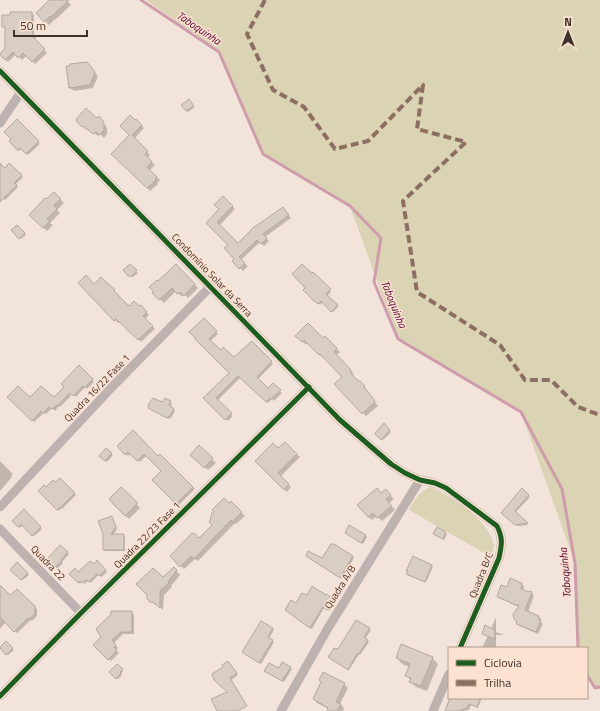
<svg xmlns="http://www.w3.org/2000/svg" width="600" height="711" viewBox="0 0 600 711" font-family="'Titillium Web',sans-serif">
<rect width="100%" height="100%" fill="#f3e4db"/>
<path fill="#dad3b4" d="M146,0H600V686L595,688L587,675V648H578L575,563L521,412L398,339L350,206L263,154L219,52Z
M430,487C451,496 489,520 494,545C494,548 492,553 491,557L409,510C415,499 418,493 430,487Z"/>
<path fill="#0003" d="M51,0H66L71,5L55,20V19L49,25L37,13Z
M31,13L34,15V36L36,38L35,39L47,53L35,64L27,55L22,60L16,54L8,62L1,55L6,49V29L3,26Z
M90,67L98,76L93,88L74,91L70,88Z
M190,102L194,108L188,112L186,111Z
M96,120L102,121L107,128V134L104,138L100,134L98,136L90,130L89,131L87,129L86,130L78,121Z
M136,120L144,128L134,139L150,155L147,158L155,165L150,170L160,180L157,183L158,184L150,191L112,154L130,135Z
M17,121L40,144L28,155L22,149L19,151L10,141L12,139Z
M9,164L23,177L15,185L18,187L5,200L0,196V166L5,170Z
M54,193L64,203L57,210L60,213L50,223L53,225L47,231L30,215Z
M223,198L235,209L219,226L238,244L283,208L291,218L265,237L269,241L264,246L260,242L241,260L248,266L243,271L233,261L236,259L230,245L207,222L220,209Z
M17,226L26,235L21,239L13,230Z
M130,265L138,273L133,277H131L124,270Z
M176,265L198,288L188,298L184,294L182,297L176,291L164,303L154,293L158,282Z
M313,273L331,292L327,296L338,307L333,312L323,302L320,305L305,290L307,288Z
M101,279L117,294H116L129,308H139L141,306L149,315L145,319L155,329L141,342L120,321L118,323L79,283L94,285Z
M204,319L218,334L210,341L221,351L234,359L252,342L273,364L258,379L268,389L273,384L282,393L274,401L272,399L268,403L241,377L217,401L233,416L228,421L205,398L230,373L196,339Z
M297,336L323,339L325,337L340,352L336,355L354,374L352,375L356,381L360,382L367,390L366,391L378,406L366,416L336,384L343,377L324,357L323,358L308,342L306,345Z
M79,367L94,382L87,389L85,387L76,397L67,389L66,390L71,396L60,407L59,406L55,411L52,408L46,414L44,413L34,422L9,397L30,398L54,399L65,387Z
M165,399L172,404L170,407L175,411L171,418H170L169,419L151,409L162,403Z
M384,425L391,432L383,440L376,434Z
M285,443L300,457L280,477L291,487L287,492L257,461L278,449Z
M118,446L158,457L160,455L195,489L179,505L154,480L163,471L147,455L140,462L131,453L128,456Z
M199,447L216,463L208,470L192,455Z
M106,449L113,455L107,462L100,456Z
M0,461L13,474L11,476L12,477L0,491Z
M60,479L76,495L62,509L61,508L59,511L39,491L55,484Z
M121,488L140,508L129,519L116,506Z
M522,490L530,497L515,513L528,525L518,526L502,513Z
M381,494H389L394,499L389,503L395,510L382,521L377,516L372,520L368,517Z
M231,503L245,516L236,524L235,523L198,561L195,559L184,569L171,556L200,540L213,525Z
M24,511L42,529L34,536L23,525L20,528L13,521Z
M113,519L117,529L113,535H123L125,537V551H105L104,549Z
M437,528L447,534L444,540L434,534Z
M346,533L365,535L367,537L363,544Z
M334,545L354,558L342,578L307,556L322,560Z
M60,546L69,554L62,562L63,563L57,569L47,560Z
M97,562L107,572L101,577L99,574L91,583L88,580L85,584L82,581L80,584L70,574L78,573L94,566Z
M17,564L29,575L23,580L12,570Z
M431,566L433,567L426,582L409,576L407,574Z
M174,568L180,575L171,586L172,587L164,595L163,610L158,605H155L148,598V595L163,578Z
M522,584L524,587L523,591L531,592L534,596L528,612L539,617L541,619L540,621L543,624L538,634L520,626L517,624L519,607L514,605L512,603L501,599L498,597L507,589Z
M0,587L11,597L17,590L37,609V616L32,621L31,620L17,633L6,622L0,629Z
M307,596L334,600L335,601L329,611L324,608L312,629L301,621L297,604Z
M132,612L134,615V634H123L114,643L118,648L116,650L119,653L111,661L95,645Z
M496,617V632L504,635H496V646L501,648H482L488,635H484L483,634L491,629Z
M272,629L274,630L269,638L274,642L261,664L244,653Z
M369,629L371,630L365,639L369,642L360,655L359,654L349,670L331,659L338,650Z
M6,642L14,650L8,655L1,648Z
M397,658H432L438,664L427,691L416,687L411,682V680L406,675L410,667L402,664Z
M230,664L238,675L231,680L235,711H218L228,692Z
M117,665L123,671L121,674L122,675L118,679L110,672Z
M290,668L292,669L284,682L267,672Z
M344,684L348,688L340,704L344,708L343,711H328L329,709L317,703L314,699Z
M451,698H482L478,708L471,705L469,710L464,711H449Z"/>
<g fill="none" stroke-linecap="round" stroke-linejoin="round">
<path stroke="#cf9cac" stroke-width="3" d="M141,0L219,52L263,154L350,206L381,238L374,282L398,339L521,412L562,489L575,563L578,648
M587,675L595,688L600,687"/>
</g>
<path fill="#d8cec4" stroke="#b4a9a0" d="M49,0H69L51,17L50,16L44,22L36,13Z
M10,12H32V32L34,35L32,36L45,49L32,62L23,53L18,58L13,52L5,60L0,55V54L5,48V27H2V15H10Z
M87,62L95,72L90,85L69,88L66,66H70V64Z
M189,99L194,106L186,111L181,105Z
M86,108L97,118L99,116L103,121L104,124V130L100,135L96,132L93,134L86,128H85L83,126L82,127L76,121L77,120L76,119Z
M130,115L135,120L136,119L142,125L132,135L148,151L145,154L152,162L147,167L157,177L155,179L156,180L147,188L111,154L129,135L120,126Z
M17,119L39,141L26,154L20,148L17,150L9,141L11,139L4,132Z
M0,163L5,168L9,163L22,175L14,183L17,185L0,202Z
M54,192L61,199L54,205L57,209L47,219L50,221L43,228L29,215L45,198L46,199Z
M223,196L233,206L217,222L238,243L255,226H256L283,207L289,215L263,234L267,238L261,244L257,240L239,257L245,263L239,269L232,261L234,259L224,248L228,245L206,223L219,209L214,205Z
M17,225L25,233L19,239L11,230Z
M130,264L137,270L132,276H128L123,270Z
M176,264L195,284L184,296L180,292L177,294L172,288L159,300L152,293L154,292L149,287L157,280L158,281Z
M302,264L312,273L313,272L331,289L326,294L338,305L331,312L321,301L318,304L313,300L303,290L305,288L292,274Z
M86,275L94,284L101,277L115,290L114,291L129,306L134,301L139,306L141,305L147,312L143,316L153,326L138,340L116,319L114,321L78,283Z
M204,318L217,331L209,339L221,350L223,347L234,357L252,341L272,361L257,377L268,388L273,383L281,390L271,399L270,398L266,402L238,376L216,398L232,413L225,420L203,398L229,373L195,339V338L189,332Z
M308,323L323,338L325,336L337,348L334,352L351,370L350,372L356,379L361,382L365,386L364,387L375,401V402L362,414L334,384L342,377L320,354L319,355L304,340L302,342L295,336Z
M79,365L93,379L84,388L83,386L73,396L70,393L57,406V405L52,409L49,407L43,413L41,411L32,421L7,397L18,386L30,397L41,386L54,397L64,387L61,384Z
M153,398L162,402L165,398L171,401L169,405L170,406L174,409L169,417H168L167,418L148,408L149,406L148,405Z
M384,423L390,430L381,440L375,434V433Z
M133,430L158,456L160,454L193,487L176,504L152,480L161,471L144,454L137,461L128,452L125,455L117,446Z
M285,442L297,454L278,473L289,484L284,490L255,461L273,443L278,448Z
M199,445L213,458L204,468L190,455Z
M106,448L112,453L105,461L99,456Z
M60,478L75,493L60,508H59L57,510L38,491L44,485L46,487L53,480L55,482Z
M121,487L138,503L125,516L115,506L109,499Z
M377,488L381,493L386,489L391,495L386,499L392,506L377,518L373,513L368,517L357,505Z
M522,488L529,495L515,511L528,523L515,525L501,513Z
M224,498L229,503L231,501L242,512L232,522L231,520L194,559L191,556L180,567L170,556L192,533L193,534L194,533L199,538L212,525L209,522L211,519L210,518L212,515L211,514L214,512L212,510Z
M24,509L41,527L32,536L21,524L18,527L12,521Z
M112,516L116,527L111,534H124V550H103V534L98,521Z
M349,525L366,535L361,543L345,533Z
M437,527L446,532L443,539L433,534Z
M331,544H334L353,556L340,578L306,556L308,551L322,558Z
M60,545L68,552L61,560L62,561L54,568L46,560Z
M413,556L432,565L425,582L406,574L408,571H406Z
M97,560L106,570L99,576L97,574L89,582L86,580L83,583L80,581L78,583L69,574L75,568L78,572L90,561L94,564Z
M17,562L28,573L21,580L10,570Z
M174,567L177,570L168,582L169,583L160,591V608L153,602H150L147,599V595L136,584L153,568L163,577Z
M510,578L522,583L521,589L529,592L530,591L532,592L525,610L539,616L538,619L541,620L536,632L516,624L517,622L514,619L513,614L519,606L510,603V602L497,597L501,585L507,587Z
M0,585L10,595L17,589L35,606V614L29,619L28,618L14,632L0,617Z
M312,586L326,595V594L334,599L327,610L323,607L310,628L300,621L285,610L291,600L296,603L302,593L307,595Z
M111,611H132V632H121L112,640L116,645L114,647L117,650L108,660L93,645L101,637L96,629L111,614Z
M356,620L370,628L364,637L368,640L359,654H357L348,670L328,657L334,648L338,649Z
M261,621L273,628L268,637L273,640L259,663L242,652Z
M485,625L495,630V639L482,634Z
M6,641L13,648L6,655L0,648V647Z
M401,644L433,657L421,686L409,682L411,678L405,676L410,664L396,658Z
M228,661L237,673L230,678L247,706L238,711H217L211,699L227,692L214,680L212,674L223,667L222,665Z
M282,662L291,667L282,681L264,671L269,663L279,668Z
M117,664L123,669L120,672L121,673L116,679L109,672Z
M323,672L345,683L336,702L341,704L337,711H327L328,708L313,699L321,682L319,680Z
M450,698H480L477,707L469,704L467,708L459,711H445Z"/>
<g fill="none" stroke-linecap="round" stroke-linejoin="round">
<path stroke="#beb2b0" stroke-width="9" d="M0,71L340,420L391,464L405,473L420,480L435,483L446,488L497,526C503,538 502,544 499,558L460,648
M0,123L21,92
M0,507L113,386L211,286
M0,529L81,613
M0,696L81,613L309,387
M281,711L328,628L420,480
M433,711L449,674"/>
<path stroke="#8d6e63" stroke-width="4" stroke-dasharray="8 4" stroke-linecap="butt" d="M265,0L247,34L273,90L304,107L335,149L368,141L423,85L417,129L466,142L403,201L417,292L500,345L525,380H551L578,407L600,415"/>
<defs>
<path id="cycleway" d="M0,71L340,420L391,464L405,473L420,480L435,483L446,488L497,526C503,538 502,544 499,558L460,648
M0,696L81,613L309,387"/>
</defs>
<use href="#cycleway" stroke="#fde1d1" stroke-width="8"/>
<use href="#cycleway" stroke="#1b5e20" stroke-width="5"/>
</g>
<g text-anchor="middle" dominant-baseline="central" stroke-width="3" stroke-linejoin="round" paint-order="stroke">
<g font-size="10" fill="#3f322a" stroke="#fde1d1">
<text transform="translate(212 275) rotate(46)">Condomínio Solar da Serra</text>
<text transform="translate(97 388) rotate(-46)">Quadra 16/22 Fase 1</text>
<text transform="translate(147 535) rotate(-45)">Quadra 22/23 Fase 1</text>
<text transform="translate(48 563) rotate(46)">Quadra 22</text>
<text transform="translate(481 575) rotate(-68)">Quadra B/C</text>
<text transform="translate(340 587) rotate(-58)">Quadra A/B</text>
</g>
<g font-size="11" font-style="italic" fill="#53012f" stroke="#fde1d1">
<text transform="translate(199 28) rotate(34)">Taboquinha</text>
<text transform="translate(394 304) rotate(68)">Taboquinha</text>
<text transform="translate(565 573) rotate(-95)">Taboquinha</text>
</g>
</g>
<rect x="448" y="647" width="140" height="52" fill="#fde1d1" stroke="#b19b8e"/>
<rect x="456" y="660" width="20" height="6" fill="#1b5e20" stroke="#b19b8e"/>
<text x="484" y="667" font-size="12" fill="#3f322a">Ciclovia</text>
<rect x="456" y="680" width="20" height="6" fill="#8d6e63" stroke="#b19b8e"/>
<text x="484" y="687" font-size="12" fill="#3f322a">Trilha</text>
<g transform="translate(568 32)" stroke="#fde1d1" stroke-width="3" paint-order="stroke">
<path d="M0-3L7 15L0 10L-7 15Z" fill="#3f322a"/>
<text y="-6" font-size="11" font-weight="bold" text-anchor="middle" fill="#3f322a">N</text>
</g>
<path d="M14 30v6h73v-6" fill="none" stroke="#3f322a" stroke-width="2"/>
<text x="20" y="30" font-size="12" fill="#3f322a" stroke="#fde1d1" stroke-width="3" paint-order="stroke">50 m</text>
</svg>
